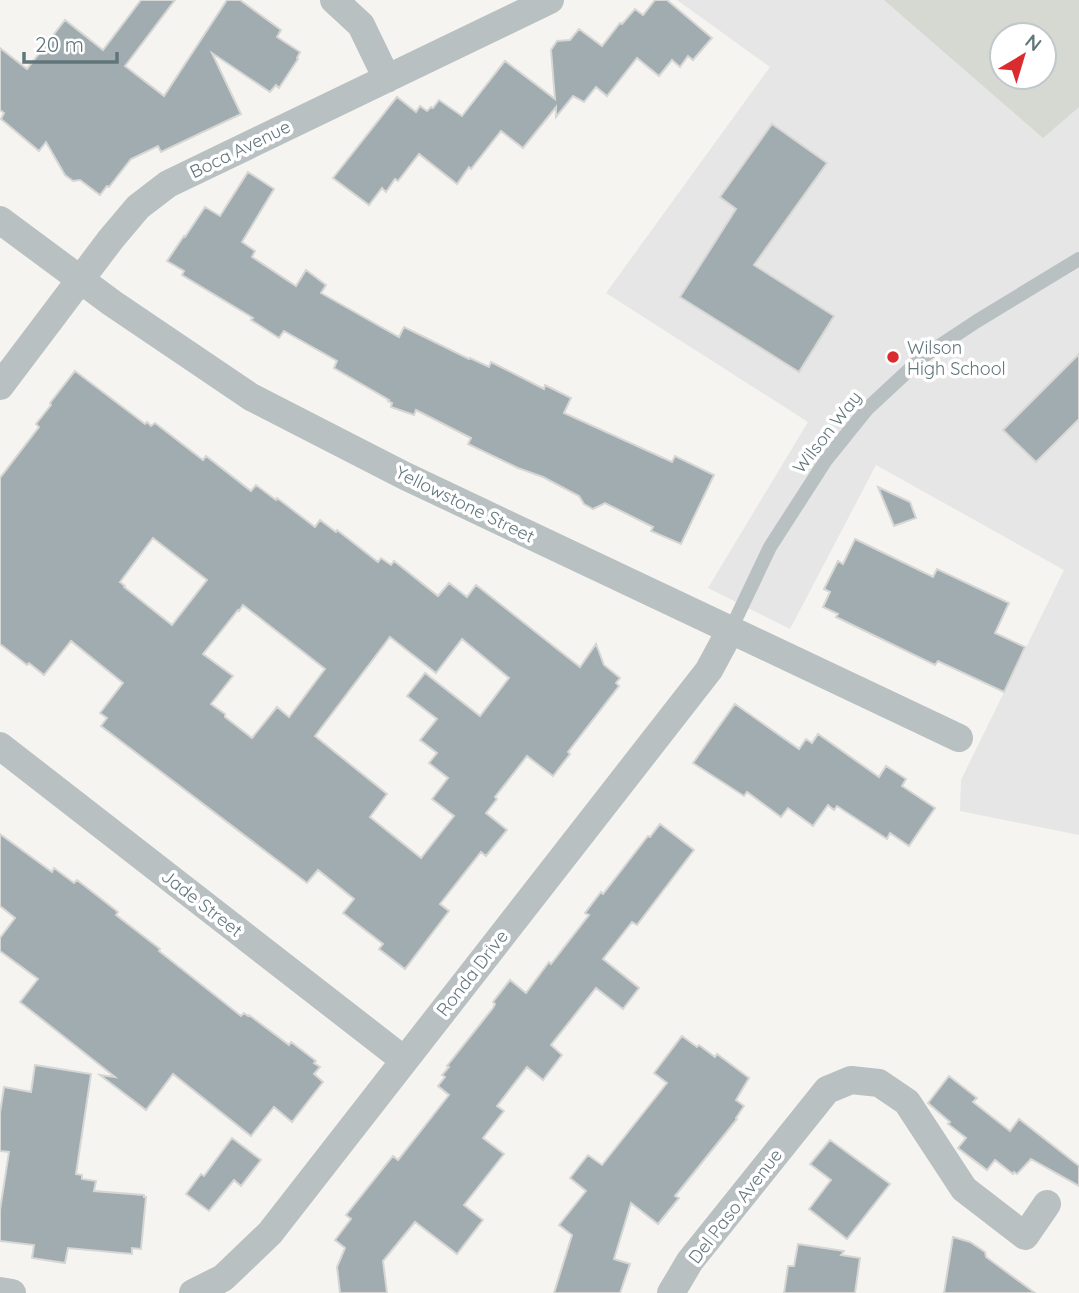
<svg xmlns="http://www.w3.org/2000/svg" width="1079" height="1293" viewBox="0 0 1079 1293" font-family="Quicksand,sans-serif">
<rect width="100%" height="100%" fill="#f5f4f1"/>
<path fill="#e5e6e5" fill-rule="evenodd" d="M677,0H1079V835L960,811L961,780L1064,570L876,465L790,629L708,588L808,422L606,293L770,67ZM1002,35H1044V77H1002Z"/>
<path fill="#d6d9d1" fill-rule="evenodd" d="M884,0H1079V107L1043,138ZM1002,35H1044V77H1002Z"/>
<path fill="#a0acaf" stroke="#d6d6d4" stroke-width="2" fill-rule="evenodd" d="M141,0H175L125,66L164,96L227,0H240L281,30L277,37L300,52L297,58L298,59L279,88L276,85L270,92L212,53L241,114L161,152L158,146L131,159L109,187L107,186L100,195L80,180L73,181L65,175L46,142L39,151L1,119L4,113L0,110V48L27,69L65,20L103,50Z
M655,0H667L712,38L693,60L688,56L680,67L672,60L659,76L637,58L607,96L596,87L584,102L573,96L556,117V107L523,148L501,131L471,169L469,167L457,184L419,154L398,181L395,179L386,192L382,188L369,205L333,178L397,97L416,112L420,106L427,111L431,107L433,108L439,100L462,116L505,61L555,99L551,50L557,41L570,40L579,29L602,46L620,23L622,24L635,9L643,15Z
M772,124L827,163L754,265L834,316L799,372L680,297L736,209L720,197Z
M248,172L274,189L242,242L255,251L252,257L296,286L306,270L326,285L321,293L399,337L404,327L469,359L470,358L489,367L491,362L544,389L545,385L571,398L564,413L672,462L675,456L714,475L681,544L651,531L653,527L605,503L593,509L584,504L579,496L543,477L518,468L468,444L471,438L416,410L414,415L391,407L392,403L388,401L389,400L334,368L337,361L284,331L279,338L251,320L253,318L182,275L184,271L167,261L184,236L185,237L205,207L220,216Z
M1079,354V419L1036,462L1003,430Z
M75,371L145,424L147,422L151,426L155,423L203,460L206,456L251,491L256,485L276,500L277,498L315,527L320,520L336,532L337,530L378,562L381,558L391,565L394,561L438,596L449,583L467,597L476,585L580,667L596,644L604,665L620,678L616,683L619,686L568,752L570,754L553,776L527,756L495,797L497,799L486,813L507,830L486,856L481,852L440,904L449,911L405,969L379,949L383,944L343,913L354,899L318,870L307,883L101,726L107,718L100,713L123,683L71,641L44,675L29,663L27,665L0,644V478L39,427L36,424L51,405L50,403ZM153,538L207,580L172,625L124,587L125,586L120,582ZM243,605L325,669L289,717L277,707L252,738L225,717V714L211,704L233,676L203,654L238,610L239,611ZM390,637L436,673L462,639L509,678L480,716L425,673L407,696L437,719L420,740L437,753L429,763L448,778L432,799L454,816L421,858L370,817L387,794L315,736Z
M878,487L910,502L916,518L894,526Z
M855,539L933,577L937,569L1009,603L995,633L1025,647L1004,692L938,661L935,665L836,617L838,614L823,607L830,592L824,589L838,561L843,564Z
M735,704L799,749L806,739L812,743L818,734L879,777L886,766L906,779L902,786L935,808L909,846L890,833L887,839L837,806L834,810L828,805L813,826L788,808L781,817L747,792L744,796L693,763Z
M660,824L694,850L637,925L632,922L603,959L639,988L623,1009L596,988L551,1045L562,1055L543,1080L527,1067L497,1106L504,1111L483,1138L504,1154L464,1205L483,1220L457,1254L415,1222L383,1261L387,1293H340L337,1267L345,1248L335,1240L351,1219L346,1215L393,1156L398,1160L449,1095L438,1086L445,1077L442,1075L449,1067L447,1066L493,1008L495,1004L493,1002L510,980L526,993L549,962L551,964L589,915L585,913L601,892L603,894L648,836L650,837Z
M0,834L52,872L54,868L74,883L77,880L118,912L116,915L160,949L159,951L241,1016L244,1013L248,1016L249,1015L289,1045L291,1042L316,1061L314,1063L320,1067L314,1074L323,1082L292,1122L274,1107L251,1136L173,1074L146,1110L100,1075L115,1077L20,1002L38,979L0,951V938L15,918L0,906Z
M682,1036L697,1047L699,1045L715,1057L717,1054L749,1078L736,1100L744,1106L736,1118L737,1119L675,1196L679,1198L658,1224L631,1203L614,1259L630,1264L620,1293H554L572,1235L559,1225L586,1191L570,1178L588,1155L602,1165L667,1083L654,1073Z
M35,1065L91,1074L76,1174L82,1175V1179L96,1181L94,1191L144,1195V1197H146L141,1249L132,1248V1254L68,1248L65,1263L32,1258L34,1245L0,1241V1210L9,1152L0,1151V1113L4,1087L31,1092Z
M949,1076L977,1098L973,1102L1010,1131L1019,1119L1079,1166V1186L1031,1159L1017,1174L1014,1172L1013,1174L995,1160L987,1170L958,1148L966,1138L948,1124L950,1122L928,1103Z
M232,1138L261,1160L241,1186L234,1180L209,1211L186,1194L201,1174L204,1176Z
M830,1140L890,1184L847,1239L809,1209L831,1180L810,1164Z
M953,1237L970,1242L985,1252L986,1257L1035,1293H944Z
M798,1244L844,1251L841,1255L860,1258L855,1293H784L788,1266H794Z"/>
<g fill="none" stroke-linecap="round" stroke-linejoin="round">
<path stroke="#b9c0c1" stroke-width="14" d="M730,631L770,547L826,460L867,409L924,356L977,321L1079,259"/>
<path stroke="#b9c0c1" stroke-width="28" d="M334,0L361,25L387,79
M0,220L112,303L251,397L405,476L959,738
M0,386L111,239L138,207L168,184L550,0
M0,746L404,1060
M0,1291L12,1293
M193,1293L223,1278L270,1233L709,670L730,631
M671,1293L690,1261L827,1090L851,1080L879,1083L907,1102L964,1189L1025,1236L1047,1204"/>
</g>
<circle fill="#da2c2e" stroke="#fff" stroke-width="2.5" cx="893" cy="357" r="7"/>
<g text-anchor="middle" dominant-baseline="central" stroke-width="7" stroke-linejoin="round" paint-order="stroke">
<g font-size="18" fill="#61767b" stroke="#fff">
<text transform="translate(240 149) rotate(-26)">Boca Avenue</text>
<text transform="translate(827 432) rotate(-52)">Wilson Way</text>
<text transform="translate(465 504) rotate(26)">Yellowstone Street</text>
<text transform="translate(202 903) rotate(38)">Jade Street</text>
<text transform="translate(472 973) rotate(-52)">Ronda Drive</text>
<text transform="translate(735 1206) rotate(-52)">Del Paso Avenue</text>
</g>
<g font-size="18" fill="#61767b" stroke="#fff" text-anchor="start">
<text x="907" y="347">Wilson<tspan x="907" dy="21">High School</tspan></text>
</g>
</g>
<g transform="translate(1023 56) rotate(38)"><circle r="33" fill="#ffffff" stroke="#c0c8ca" stroke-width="2"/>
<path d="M0-5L12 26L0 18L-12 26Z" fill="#da2c2e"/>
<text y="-10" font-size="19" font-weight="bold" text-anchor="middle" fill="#61767b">N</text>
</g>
<path d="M24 52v10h93v-10" fill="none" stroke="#61767b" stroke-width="3.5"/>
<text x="35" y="52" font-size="21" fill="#61767b" stroke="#ffffff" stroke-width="5" paint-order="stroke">20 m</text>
</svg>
